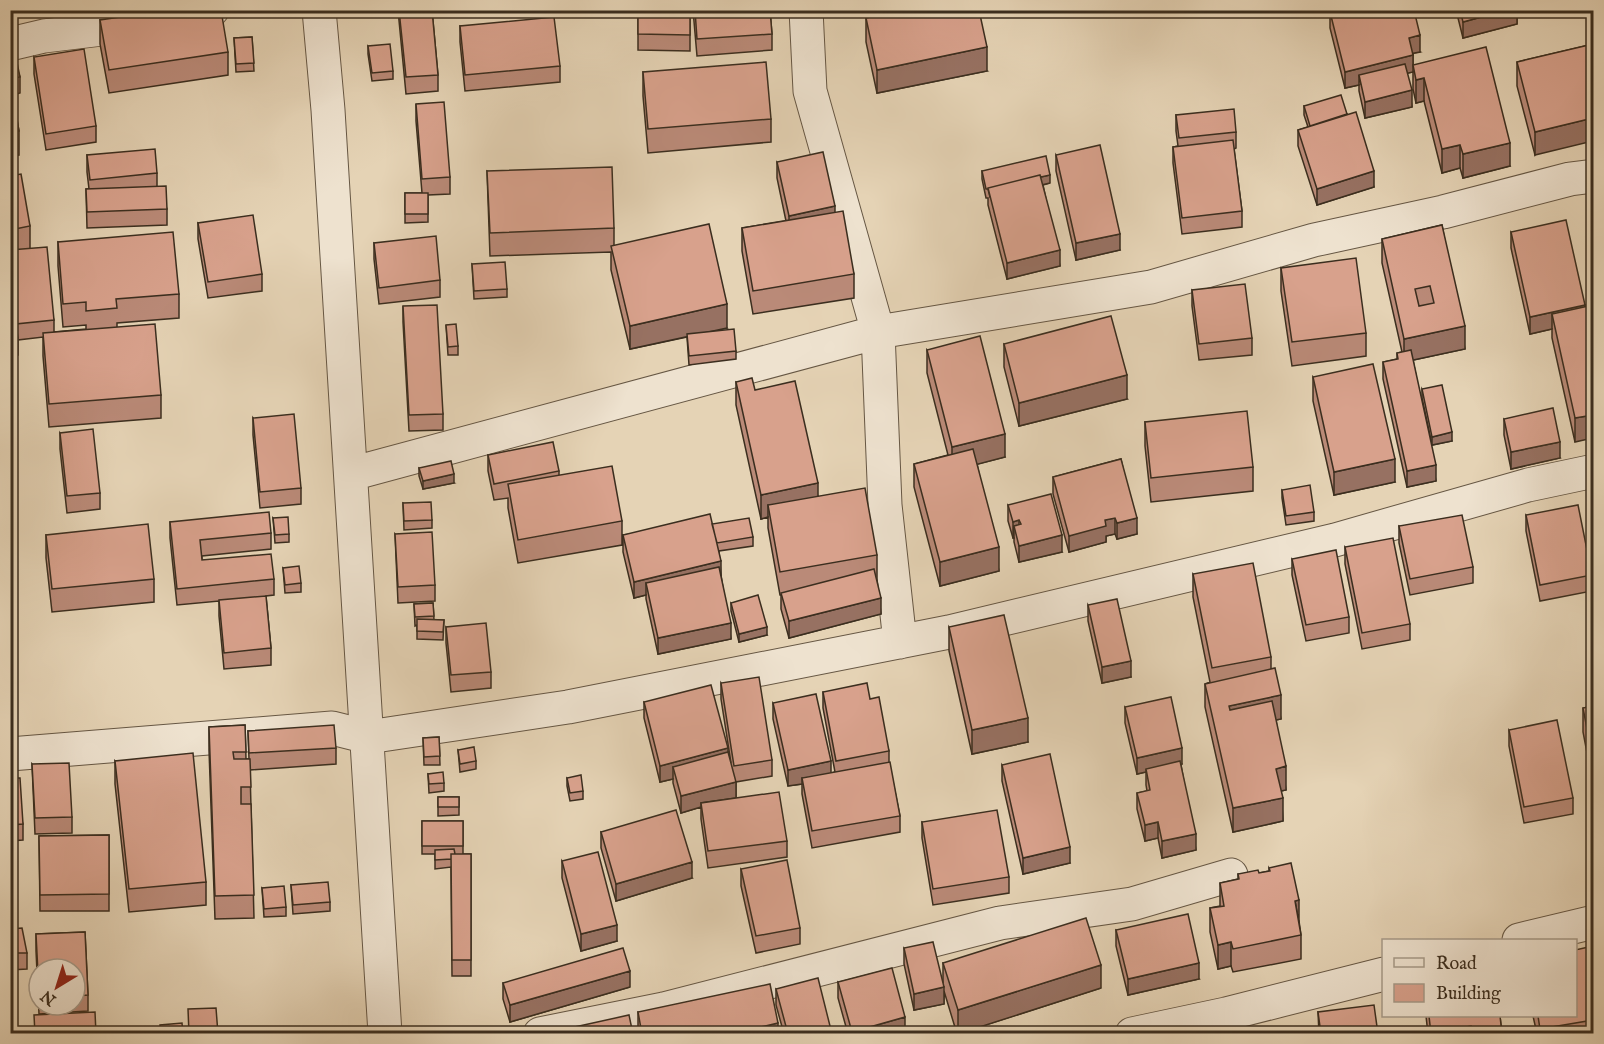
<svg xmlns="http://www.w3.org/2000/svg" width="1604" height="1044" viewBox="0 0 1604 1044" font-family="'IM FELL English',serif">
<rect width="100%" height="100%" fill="#e5d3b5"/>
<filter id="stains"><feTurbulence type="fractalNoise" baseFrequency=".00333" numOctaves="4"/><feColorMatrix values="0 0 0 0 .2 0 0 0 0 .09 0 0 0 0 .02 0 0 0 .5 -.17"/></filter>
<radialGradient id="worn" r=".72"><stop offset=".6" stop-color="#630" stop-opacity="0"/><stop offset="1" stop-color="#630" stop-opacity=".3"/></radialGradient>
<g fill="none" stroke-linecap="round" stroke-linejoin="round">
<defs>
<path id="minor" d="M319,10L328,110L385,1034
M806,10L810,91L878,332L885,505L900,642
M10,44L44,36L127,26L212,10
M351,474L878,332L1151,287L1314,240L1443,212L1570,179L1594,176
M10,754L332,728L368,737L568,707L949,632L1335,540L1528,485L1594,471
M1519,940L1594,922
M540,1034L664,1009L1000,923L1132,904L1231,875
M1132,1034L1226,1014L1384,974"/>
</defs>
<use href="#minor" stroke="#665744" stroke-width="35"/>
<use href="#minor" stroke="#eee2cf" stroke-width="33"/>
</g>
<path fill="#ba8a78" stroke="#3b2e1f" stroke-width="1.5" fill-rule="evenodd" d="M398,10H432L438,75V91L406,94Z
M638,10H690V51L638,50Z
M693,10H770L772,34V50L697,56Z
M1456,10H1517V24L1463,38Z
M1538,10H1593V13L1538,16Z
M1330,12L1420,52L1413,53V65L1510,166L1463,178L1460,168L1442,173L1424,101L1416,103L1413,89V72L1407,73L1412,107L1365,118L1359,91V85L1345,88L1330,28Z
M866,18L987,71L877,93L866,42Z
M100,20L228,52V75L109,93L100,44Z
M460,26L560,66V82L465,91L460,42Z
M252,37L254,71L236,72L234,38Z
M1593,44L1535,155L1517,86V62Z
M368,46L393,71V79L372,81L368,54Z
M10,48L20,77V93L13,95L19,131V155L10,156Z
M34,57L96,126V142L46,150L34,74Z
M643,72L771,119V142L648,153L643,96Z
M416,104L450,177V194L428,195V222L405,223V193H422L416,121Z
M1304,106L1347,114L1374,187L1317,205L1298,146V130L1308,127L1304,115Z
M1176,115L1236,132V148L1234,149L1242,211V227L1182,234L1173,163V147L1178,146L1176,131Z
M87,155L157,173V186L167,209V225L87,228L86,189H89L87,172Z
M1056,155L1120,250L1076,260L1056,171Z
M777,162L835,213L854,274V298L753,314L742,251V228L786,221L777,178Z
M487,171L614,228V246L727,328L713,331L736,351V359L689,365L687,337L630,349L611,270V252L490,256Z
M982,171L1050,183L1043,185L1060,266L1007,279L988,205V198H986L982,179Z
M10,176L30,226V248L54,320V332L86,329V325L63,327L58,266V242L179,294V318L117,323V327L161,395V418L49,427L43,356V337L18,340V355H10Z
M198,223L262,274V291L208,298L198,239Z
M1442,225L1465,349L1413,360L1436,481L1407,487L1383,379V362L1397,359V353L1402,352L1382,263V239Z
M1511,232L1585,305L1575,442L1552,338V329L1530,334L1511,248Z
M374,243L440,280V297L379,304L374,259Z
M472,264L507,289V297L474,299Z
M1281,268L1366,333V356L1292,366L1281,291Z
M1192,290L1252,338V355L1199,360L1192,306Z
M403,306L443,414V430L409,431L403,322Z
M446,325L458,346V355H448Z
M1004,344L1127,399L1019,426L1004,367Z
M927,350L1005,457L977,464L999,571L940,586L914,487V464L948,455L927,373Z
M1313,377L1395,482L1334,495L1313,401Z
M736,382L755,390L818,496L877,555V579L881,614L789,638L781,609V595H780L768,528V517L761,519L736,405Z
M1422,389L1452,441L1432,445L1422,398Z
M10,401L12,410V427H10Z
M253,418L301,488V504L260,508L253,435Z
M1504,419L1560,458L1511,469L1504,435Z
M1145,422L1253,467V491L1151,502L1145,446Z
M60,433L100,493V509L67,513L60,449Z
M488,455L559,471V475L622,521V545L518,563L508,508V498L494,500L488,471Z
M1121,459L1137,534L1117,539L1115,534L1106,536V542L1069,552L1053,494V477Z
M419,468L454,483L423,489L419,476Z
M1282,490L1314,512V521L1286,525L1282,498Z
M1593,496V526L1591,513V497Z
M403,503L432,520V528L404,530Z
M1008,505L1062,552L1019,562L1014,542V538H1013L1008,521Z
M1526,515L1592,575V591L1540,601L1526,531Z
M273,518L289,534V542L275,543Z
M170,522L271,533V549L202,556V560L274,579V595L266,596L271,648V665L224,669L219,616V601L177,605L170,538Z
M712,525L753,537V546L719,551L721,575L731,639L658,654L646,599V595L634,598L623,552V535Z
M1399,526L1473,567V583L1410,595L1399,543Z
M395,534L435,585V601L398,603Z
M46,535L154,579V602L52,612L46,558Z
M1345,547L1410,624V640L1362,649L1345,564Z
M1292,559L1349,617V633L1306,641L1292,575Z
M283,568L301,583V592L285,593Z
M1193,574L1271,657V669L1281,719L1276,720L1286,790L1281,791L1283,821L1233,832L1205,707V684L1210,682L1193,597Z
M433,603L434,620H444L443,640L417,639V625L415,626L414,604Z
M731,603L767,635L739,642L731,611Z
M1088,605L1131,677L1102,683L1088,621Z
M446,627L491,672V688L451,692L446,643Z
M949,627L1028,742L972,754L949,651Z
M721,683L772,760V776L736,782V798L787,841V857L708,868L701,819V807L681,813L673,783V779L660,782L644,718V702L728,752L731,763L721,699Z
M823,692L870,699L889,751V762L900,816V832L812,848L802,794V784L788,786L773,719V703L831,773L835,772L823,708Z
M1593,706V784L1583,732V708Z
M1125,707L1182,764L1181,765L1196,850L1162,858L1158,838L1145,841L1137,809V793L1147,791L1146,785V772L1137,774L1125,723Z
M245,725L246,759H249L248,731L336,748V764L250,770L254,918L215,919L209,750V727Z
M1509,730L1573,798V814L1524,823L1509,746Z
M439,737L440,765H424L423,738Z
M458,750L476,761V769L460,772Z
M115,761L206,882V905L129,912L115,784Z
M32,764L72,817V833L35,834Z
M1002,765L1070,863L1023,874L1002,781Z
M428,774L444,783V791L429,793Z
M10,778L23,824V840L10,841Z
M567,778L583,791V799L570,801L567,786Z
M438,797H459V815L438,816Z
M422,821H463V854H471V976H452L451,867L435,869V854H422Z
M922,822L1009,877V893L933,905L922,838Z
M601,832L692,878L616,901L601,848Z
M109,835V911H40L39,836Z
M562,861L617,941L581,951L562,878Z
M1269,868L1299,921L1301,935V959L1233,972L1231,966L1218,969L1210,932V908L1220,906V883L1238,879V874L1259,873L1269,871Z
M741,869L800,928V944L756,953L741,886Z
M291,885L330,902V911L293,914Z
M262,888L286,907V916L264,917Z
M10,929L27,953V969L10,970Z
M1116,930L1199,979L1128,995L1116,946Z
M85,932L88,995V1011L39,1014L36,951V934ZM39,969H75V1005H39Z
M1593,946V1034H1537L1533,1016H1575Z
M904,948L943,982V963L1101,988L957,1034L944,991V1004L914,1010L904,964Z
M838,982L905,1034H848L838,998Z
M503,983L630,987L510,1022L503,999Z
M776,989L832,1034H784L776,1005Z
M638,1012L778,1034H638Z
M1318,1012L1378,1034H1319Z
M1426,1016H1500L1502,1034H1428Z"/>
<path fill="#977162" stroke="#3b2e1f" stroke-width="1.5" d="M1507,10H1517V24L1463,38V22Z
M1420,35V52L1409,54V38Z
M987,47V71L877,93V70Z
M1413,55V72L1361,84L1359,75V85L1345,88V72Z
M1424,78V101L1416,103V80Z
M1412,90V107L1365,118V102Z
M1593,118V141L1535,155V132Z
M1510,143V166L1463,178V154Z
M1460,145V168L1442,173V149Z
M1374,171V187L1317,205V189Z
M1050,175V183L990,197L988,189Z
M835,206V223L789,233V216Z
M1120,234V250L1076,260V243Z
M1060,250V266L1007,279V263Z
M727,304V328L630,349V326Z
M1585,305V322L1552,314V329L1530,334V317Z
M1465,326V349L1404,362V339Z
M1127,375V399L1019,426V403Z
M1593,415V438L1575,442V418Z
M1452,432V441L1432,445V437Z
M1005,434V457L952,471V447Z
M1560,442V458L1511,469V452Z
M1395,459V482L1334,495V472Z
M1436,465V481L1407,487V471Z
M454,474V483L423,489V481Z
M818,483V506L768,505V517L761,519V495Z
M1115,518V534L1106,536V542L1069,552V536L1105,520Z
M1137,518V534L1117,539V523Z
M1019,520V536L1014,526V538H1013V522Z
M1062,535V552L1019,562V546Z
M999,547V571L940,586V562Z
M721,561V577L646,583V595L634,598V582Z
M881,598V614L789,638V621Z
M731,623V639L658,654V638Z
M767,627V635L739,642V634Z
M1131,661V677L1102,683V667Z
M1281,695V719L1229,730V706Z
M1028,718V742L972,754V730Z
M728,748V764L673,767V779L660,782V766Z
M1182,748V764L1147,772L1146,769V772L1137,774V758Z
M831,761V778H802V784L788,786V770Z
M1286,766V790L1276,792V769Z
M736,782V798L701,803V807L681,813V796Z
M1283,798V821L1233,832V808Z
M1158,822V838L1145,841V825Z
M1196,834V850L1162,858V841Z
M1070,847V863L1023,874V858Z
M692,862V878L616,901V884Z
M1299,900V923L1295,901Z
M617,925V941L581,951V934Z
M1231,942V966L1218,969V945Z
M1199,963V979L1128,995V979Z
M1101,965V988L958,1034V1010Z
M630,971V987L510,1022V1005Z
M944,987V1004L914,1010V994Z
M905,1017V1034H852V1032Z
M778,1023V1034H730Z"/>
<path fill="#d8a18c" stroke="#3b2e1f" stroke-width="1.5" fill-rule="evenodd" d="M167,10H221L228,52L109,70L100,20Z
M399,10H432L438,75L406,77Z
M638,10H690V35L638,34Z
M695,10H770L772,34L697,39Z
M904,10H979L987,47L877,70L866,18Z
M1335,10H1414L1420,35L1409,38L1413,55L1345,72L1330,12Z
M1460,10H1507L1463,22Z
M554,17L560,66L465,75L460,26Z
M252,37L254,63L236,64L234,38Z
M390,44L393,71L372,73L368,46Z
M1593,44V118L1535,132L1517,62Z
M1486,47L1510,143L1463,154L1460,145L1442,149L1424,78L1416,80L1413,65Z
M10,48H14L20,77L10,79Z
M84,49L96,126L46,134L34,57Z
M766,62L771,119L648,129L643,72Z
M1405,64L1412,90L1365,102L1359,75Z
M10,83L19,131L10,133Z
M1341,95L1347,114L1310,126L1304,106Z
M444,102L450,177L422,179L416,104Z
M1234,109L1236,132L1179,138L1176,115Z
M1356,112L1374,171L1317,189L1298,130Z
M1233,140L1242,211L1182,218L1173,147Z
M1100,145L1120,234L1076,243L1056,155Z
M155,149L157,173L90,180L87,155Z
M823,152L835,206L789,216L777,162Z
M1046,156L1050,175L1041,177L1040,175L988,188V189H986L982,171Z
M612,167L614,228L490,233L487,171Z
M21,174L30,226L10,230V176Z
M1040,175L1060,250L1007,263L988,188Z
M166,186L167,209L87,212L86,189Z
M405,193H428V214H405Z
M843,211L854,274L753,291L742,228Z
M253,215L262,274L208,282L198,223Z
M1566,220L1585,305L1530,317L1511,232Z
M709,224L727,304L630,326L611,246Z
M1442,225L1465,326L1404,339L1382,239ZM1430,286L1434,303L1419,306L1415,289Z
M173,232L179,294L116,299L117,308L86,311V302L63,304L58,242Z
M436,236L440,280L379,288L374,243Z
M47,247L54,320L16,324L18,338L10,339V250Z
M1356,258L1366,333L1292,342L1281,268Z
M505,262L507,289L474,291L472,264Z
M1245,284L1252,338L1199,344L1192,290Z
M437,305L443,414L409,415L403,306Z
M1593,305V415L1575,418L1552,314Z
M1111,316L1127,375L1019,403L1004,344Z
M155,324L161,395L49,404L43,333Z
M456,324L458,346L448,347L446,325Z
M734,329L736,351L689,356L687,334Z
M980,336L1005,434L952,447L927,350Z
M1411,350L1436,465L1407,471L1383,362L1398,359L1397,353Z
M1373,364L1395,459L1334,472L1313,377Z
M752,378L755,390L795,381L818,483L761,495L736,382Z
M1442,385L1452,432L1432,437L1422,389Z
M1553,408L1560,442L1511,452L1504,419Z
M1247,411L1253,467L1151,478L1145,422Z
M294,414L301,488L260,492L253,418Z
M93,429L100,493L67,496L60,433Z
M553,442L559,471L494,484L488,455Z
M973,449L999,547L940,562L914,464Z
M1121,459L1137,518L1117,523L1115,518L1105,520L1106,526L1069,536L1053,477Z
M451,461L454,474L423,481L419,468Z
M612,466L622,521L518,540L508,484Z
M1310,485L1314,512L1286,516L1282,490Z
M865,488L877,555L780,572L768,505Z
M1051,494L1062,535L1019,546L1014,526L1021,524L1019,520L1013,522L1008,505Z
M1593,496V510L1591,497Z
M431,502L432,520L404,521L403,503Z
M1578,505L1592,575L1540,585L1526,515Z
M269,512L271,533L200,540L202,560L271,554L274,579L177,589L170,522Z
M710,514L721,561L634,582L623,535Z
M1462,515L1473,567L1410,579L1399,526Z
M288,517L289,534L275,535L273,518Z
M749,518L753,537L717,543L712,524Z
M148,524L154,579L52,589L46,535Z
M432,532L435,585L398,587L395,534Z
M1393,538L1410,624L1362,633L1345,547Z
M1336,550L1349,617L1306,625L1292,559Z
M1253,563L1271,657L1212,668L1193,574Z
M299,566L301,583L285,585L283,568Z
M719,567L731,623L658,638L646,583Z
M874,569L881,598L789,621L781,593Z
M758,595L767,627L739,634L731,603Z
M266,596L271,648L224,653L219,600Z
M1117,599L1131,661L1102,667L1088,605Z
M433,603L434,616L415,617L414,604Z
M1004,615L1028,718L972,730L949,627Z
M417,619L444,620L443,632L417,631Z
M486,623L491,672L451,675L446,627Z
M1275,668L1281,695L1229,706L1230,710L1272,701L1286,766L1276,769L1283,798L1233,808L1205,684Z
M759,677L772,760L734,766L721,683Z
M867,683L870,699L879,697L889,751L836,761L823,692Z
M711,685L728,748L660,766L644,702Z
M816,694L831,761L788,770L773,703Z
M1171,697L1182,748L1137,758L1125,707Z
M1593,706V760L1583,708Z
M1557,720L1573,798L1524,807L1509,730Z
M245,725L246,752H233L234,759H250L251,787H241V804H251L254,895L215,896L209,727Z
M334,725L336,748L249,753L248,731Z
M439,737L440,756L424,757L423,738Z
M474,747L476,761L460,764L458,750Z
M728,752L736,782L681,796L673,767Z
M193,753L206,882L129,889L115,761Z
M1050,754L1070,847L1023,858L1002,765Z
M1180,761L1196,834L1162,841L1158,822L1145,825L1137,793L1150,790L1146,769Z
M890,762L900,816L812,831L802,778Z
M69,763L72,817L35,818L32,764Z
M443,772L444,783L429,784L428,774Z
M581,775L583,791L570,793L567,778Z
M10,778H20L23,824L10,825Z
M779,792L787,841L708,851L701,803Z
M438,797H459V807H438Z
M676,810L692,862L616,884L601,832Z
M997,810L1009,877L933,889L922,822Z
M422,821H463V846H422Z
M109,835V894L40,895L39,836Z
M454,849L455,854H451V859L435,860V850Z
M598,852L617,925L581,934L562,861Z
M451,854H471V960H452Z
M787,860L800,928L756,936L741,869Z
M1291,863L1299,900L1295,901L1301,935L1233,949L1231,942L1218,945L1210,908L1224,906L1220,883L1239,879L1238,874L1258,870L1259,873L1270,871L1269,868Z
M328,882L330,902L293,905L291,885Z
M284,886L286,907L264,909L262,888Z
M1188,914L1199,963L1128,979L1116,930Z
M1086,918L1101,965L958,1010L943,963Z
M22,928L27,953H10V929Z
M85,932L88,995L75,996V969H39V993L36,934Z
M933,942L944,987L914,994L904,948Z
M1593,946V1020L1540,1029L1538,1016H1575V950Z
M623,948L630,971L510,1005L503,983Z
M892,968L905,1017L852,1032L838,982Z
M818,978L832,1034H788L776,989Z
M770,984L778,1023L730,1034H642L638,1012Z
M1374,1005L1378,1034H1321L1318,1012Z
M216,1008L218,1034H189L188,1009Z
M95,1012L96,1034H35L34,1015Z
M13,1015L16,1034H10V1016Z
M629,1015L633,1034H543Z
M1429,1016H1500L1502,1034H1472L1471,1026L1453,1029L1454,1034H1431Z
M182,1023L183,1034H161L160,1025Z"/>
<rect width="1604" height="1044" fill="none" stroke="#e5d3b5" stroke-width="36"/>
<rect x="12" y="12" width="1580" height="1020" fill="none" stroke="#3b2e1f" stroke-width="3"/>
<rect x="18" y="18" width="1568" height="1008" fill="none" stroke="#3b2e1f" stroke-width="1.5"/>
<rect x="1382" y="939" width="195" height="78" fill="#eee2cf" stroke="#a69a89" stroke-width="1.5"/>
<rect x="1394" y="958" width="30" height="9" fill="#eee2cf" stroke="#a69a89" stroke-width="1.5"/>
<text x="1436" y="969" font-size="18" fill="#3b2e1f">Road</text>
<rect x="1394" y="984" width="30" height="18" fill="#d8a18c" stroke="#a69a89" stroke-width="1.5"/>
<text x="1436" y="999" font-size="18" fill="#3b2e1f">Building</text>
<g transform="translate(57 987) rotate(218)"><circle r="28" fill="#eee2cf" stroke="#a69a89" stroke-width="1.5"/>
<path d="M0-4.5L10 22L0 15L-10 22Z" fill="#8f2418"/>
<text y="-9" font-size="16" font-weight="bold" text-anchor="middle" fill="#3b2e1f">N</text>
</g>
<rect width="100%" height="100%" filter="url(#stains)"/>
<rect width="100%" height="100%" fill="url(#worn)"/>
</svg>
